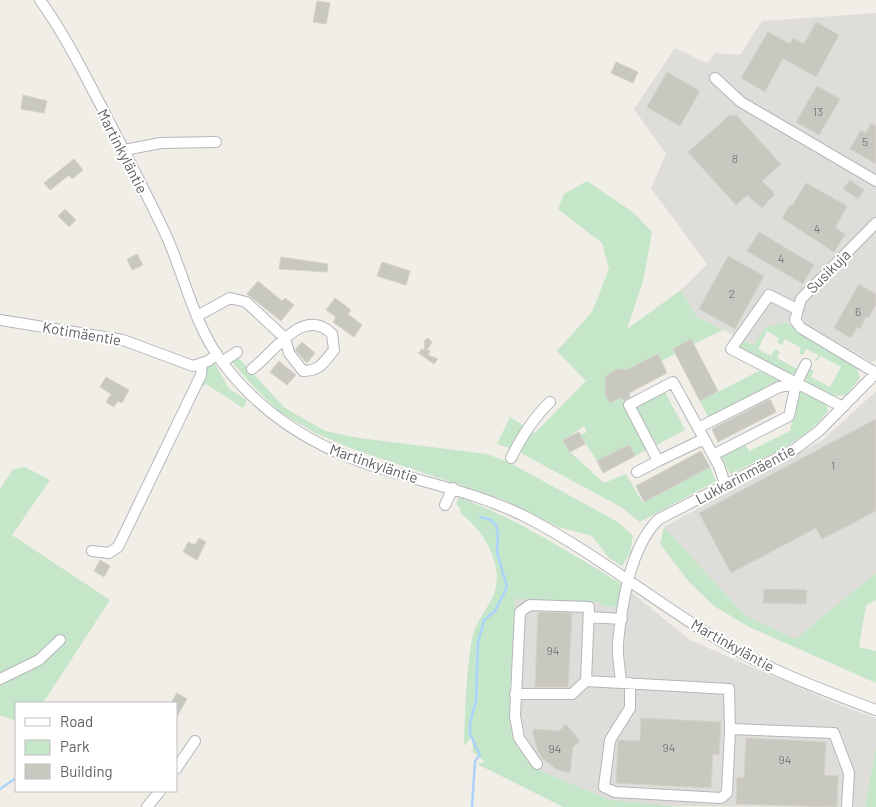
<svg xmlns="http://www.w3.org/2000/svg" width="876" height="807" viewBox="0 0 876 807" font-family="Barlow,sans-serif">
<rect width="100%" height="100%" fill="#f0eee7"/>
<path fill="#dfddd9" d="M876,13V360L871,362L804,323L803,319L766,327L754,345L697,317L681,290L707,264L651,188L666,154L634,109L675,48L707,63L715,53L740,55L762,21Z
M876,391V573L795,639L745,615L664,527L823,440Z
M620,583L690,640L835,703L876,718V746L865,807L657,806L610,800L531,768L513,740L509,718L515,599L602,602L601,606L620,607Z"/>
<path fill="#c5e6c8" d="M587,181L634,213L652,232L643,281L627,329L681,290L697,317L723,330L694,344L691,339L673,349L675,354L661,361L657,354L625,371L617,369L606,376V394L621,397L648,449L635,456L629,445L597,461L580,435L587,432L584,426L564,440L570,452L604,483L626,474L643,503L710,467L716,481L640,522L621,507L517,451L530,430L535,433L586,381L557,351L592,312L609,269L602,243L558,209L564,194Z
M786,322L856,366L860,378L846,395L833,396L805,382L808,368L814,371L811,377L830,387L841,367L820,356L817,361H815L818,355L806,349L803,355L799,353L801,348L785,339L782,345L777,342L779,338L767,331L758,349L771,356L775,349L780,352L777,358L799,370L792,375L736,346L741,339L754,345L766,327Z
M236,355L285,408L325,431L359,438L487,454L510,463L618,522L633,536L630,553L622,566L609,558L592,536L558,527L502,499L358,451L317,434L281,413L255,388L230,360Z
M209,363L215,364L229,389L247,400L243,408L206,384L200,388L206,367Z
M759,371L781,381L708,417L700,401Z
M799,391L825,403L828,411C804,443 764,457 730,474L720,454L744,442L749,451L790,431Z
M665,392L685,430L657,445L636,407Z
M510,417L526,427L513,449L497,444Z
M25,467L50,480L12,535L110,600L43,703H16V721L0,715V489L13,469Z
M459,497C517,519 567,551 620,583V607L601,606V602L515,599L509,718L513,740L531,767L610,800L681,807H563L477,764L485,762L473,752L472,736L464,746C465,710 466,674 472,639C476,621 487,610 494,594C505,566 483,529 461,514L460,508L456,504Z
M664,527L745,615L795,639L876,573V600L866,605L859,647L876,651V683L749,627L714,606L689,582L660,544Z
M876,746V807H865Z"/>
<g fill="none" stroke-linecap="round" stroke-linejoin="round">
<path stroke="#acd3fa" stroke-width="2.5" d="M0,789L16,778
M472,807L475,761L480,755L470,734V723L476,701L478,643L484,620L495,611L507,587L497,552L498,533L496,525L491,520L480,517"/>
</g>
<path fill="#c8c8c1" stroke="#d4d1c6" d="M317,1L330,3L326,24L313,22Z
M816,22L839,35L816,77L783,58L765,92L741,78L768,32L790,44L793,38L804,44Z
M616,62L638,72L633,83L611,73Z
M667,72L700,91L680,126L647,107Z
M817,86L840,99L819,135L796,122Z
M23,95L47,101L44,113L21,109Z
M730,115L737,116L781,164L762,181L775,194L762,208L747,195L736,205L688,152Z
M871,123L876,126V164L850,149L861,130L866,133Z
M74,159L83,170L72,179L69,175L50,190L44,183Z
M850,180L864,190L858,199L843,189Z
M806,183L847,206L835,228L845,234L834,252L782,218L790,205L792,206Z
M65,209L76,220L69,227L58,216Z
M759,232L814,265L803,284L747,251Z
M137,254L143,265L132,270L127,259Z
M728,256L764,276L735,329L699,309Z
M281,257L328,264L327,272L279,269Z
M382,262L410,271L406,285L377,276Z
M258,281L282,301L285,298L294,305L281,321L247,294Z
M859,284L876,294V305L868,318L866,317L860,329L857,327L851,338L834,328Z
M335,298L351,310L348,314L362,325L354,337L333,322L336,317L326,310Z
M428,338L432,342L427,350L430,351L428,355L438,359L434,364L417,352L420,353L421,349L425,350L424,341Z
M691,339L718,391L700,401L673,349Z
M302,342L315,353L307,363L295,350Z
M658,354L667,373L629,393L630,397L624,401L621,397L610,403L605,394L606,376L617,369L627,370Z
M279,361L296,375L287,385L270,372Z
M106,377L129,390L122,403L118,401L114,407L106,402L111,394L100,387Z
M770,399L776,412L718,442L712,429Z
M876,419V511L822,539L816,528L731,573L699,513Z
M579,432L585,444L570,452L563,440Z
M629,445L635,456L603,473L597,461Z
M701,451L710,467L644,502L636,486Z
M199,538L206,542L197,560L183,552L188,542L195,545Z
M100,560L110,566L104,577L94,571Z
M764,589L807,590L806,604L763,603Z
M538,612L572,613L568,687H535Z
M177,693L187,699L176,718V703H171Z
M641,718L721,722L719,755L713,754L711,788L616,783L618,740L640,741Z
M566,724L580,741L573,747L570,773L556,769L543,759L537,749L533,734V729L559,731Z
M746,738L826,742L824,775L838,776L837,807L736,804L737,777L744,778Z"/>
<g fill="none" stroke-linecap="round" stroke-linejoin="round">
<defs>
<path id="minor" d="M40,0C63,32 80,66 98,100C121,145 145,190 166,235C185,277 194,325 222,362C255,406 300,438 351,458C409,481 471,489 526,517C592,551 650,598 712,636C763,668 820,689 876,710
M715,78L741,102L876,181
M124,150L161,143L216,142
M876,223L801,299L795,320L801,328L876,373
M797,309L769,295L731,349L843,407
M197,316L230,298L246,302L285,338L289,353L303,371C320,371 324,362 334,350L332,334C303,305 274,353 252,369
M0,320L123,340L193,366L208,361L217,354
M222,362L237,352
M796,384L806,364
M698,428L779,387L796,384L789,416L713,455
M704,439L658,461L629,405L673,382L719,466L725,484
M511,458C521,438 533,418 550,402
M637,472L658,461
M445,505L453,488
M92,551L109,553L118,547L201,375L202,363
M589,617L622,619
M0,679L39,660L60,640
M621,682C620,669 617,656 618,643C622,604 630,546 659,519L795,449L819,431L876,373
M630,683V708L610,740L604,787L615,792L721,798L727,793L730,729
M515,694H572L586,681L729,689L730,729L834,733L849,773L847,807
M537,764L519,738L515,716L520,612L530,605L589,607L586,681
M176,769L195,741
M147,807L160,791"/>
</defs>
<use href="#minor" stroke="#b4b6bb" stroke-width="12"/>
<use href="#minor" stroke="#fff" stroke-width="10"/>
</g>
<g text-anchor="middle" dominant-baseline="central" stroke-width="4" stroke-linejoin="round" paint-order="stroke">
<g font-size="12" fill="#787b7d">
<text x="818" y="111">13</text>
<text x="865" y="141">5</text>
<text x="735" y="158">8</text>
<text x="817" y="228">4</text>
<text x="781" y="258">4</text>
<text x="732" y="293">2</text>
<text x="858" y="311">6</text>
<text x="833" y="465">1</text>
<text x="553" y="650">94</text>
<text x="669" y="747">94</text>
<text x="555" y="748">94</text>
<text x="785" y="759">94</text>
</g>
<g font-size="15" fill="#5e6166" stroke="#fff">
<text transform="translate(123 151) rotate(63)">Martinkyläntie</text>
<text transform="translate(828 271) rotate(-45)">Susikuja</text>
<text transform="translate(82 333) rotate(10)">Kotimäentie</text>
<text transform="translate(374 463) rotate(19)">Martinkyläntie</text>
<text transform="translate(745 474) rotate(-28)">Lukkarinmäentie</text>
<text transform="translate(733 645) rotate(29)">Martinkyläntie</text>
</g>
</g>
<rect x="15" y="702" width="162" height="90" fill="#ffffff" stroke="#bfc0c2"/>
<rect x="25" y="718" width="25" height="8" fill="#ffffff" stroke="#bfc0c2"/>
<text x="60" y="727" font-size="15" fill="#5e6166">Road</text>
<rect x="25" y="740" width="25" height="15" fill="#c5e6c8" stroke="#bfc0c2"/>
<text x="60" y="752" font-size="15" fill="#5e6166">Park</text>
<rect x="25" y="764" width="25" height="15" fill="#c8c8c1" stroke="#bfc0c2"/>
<text x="60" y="777" font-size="15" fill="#5e6166">Building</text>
</svg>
